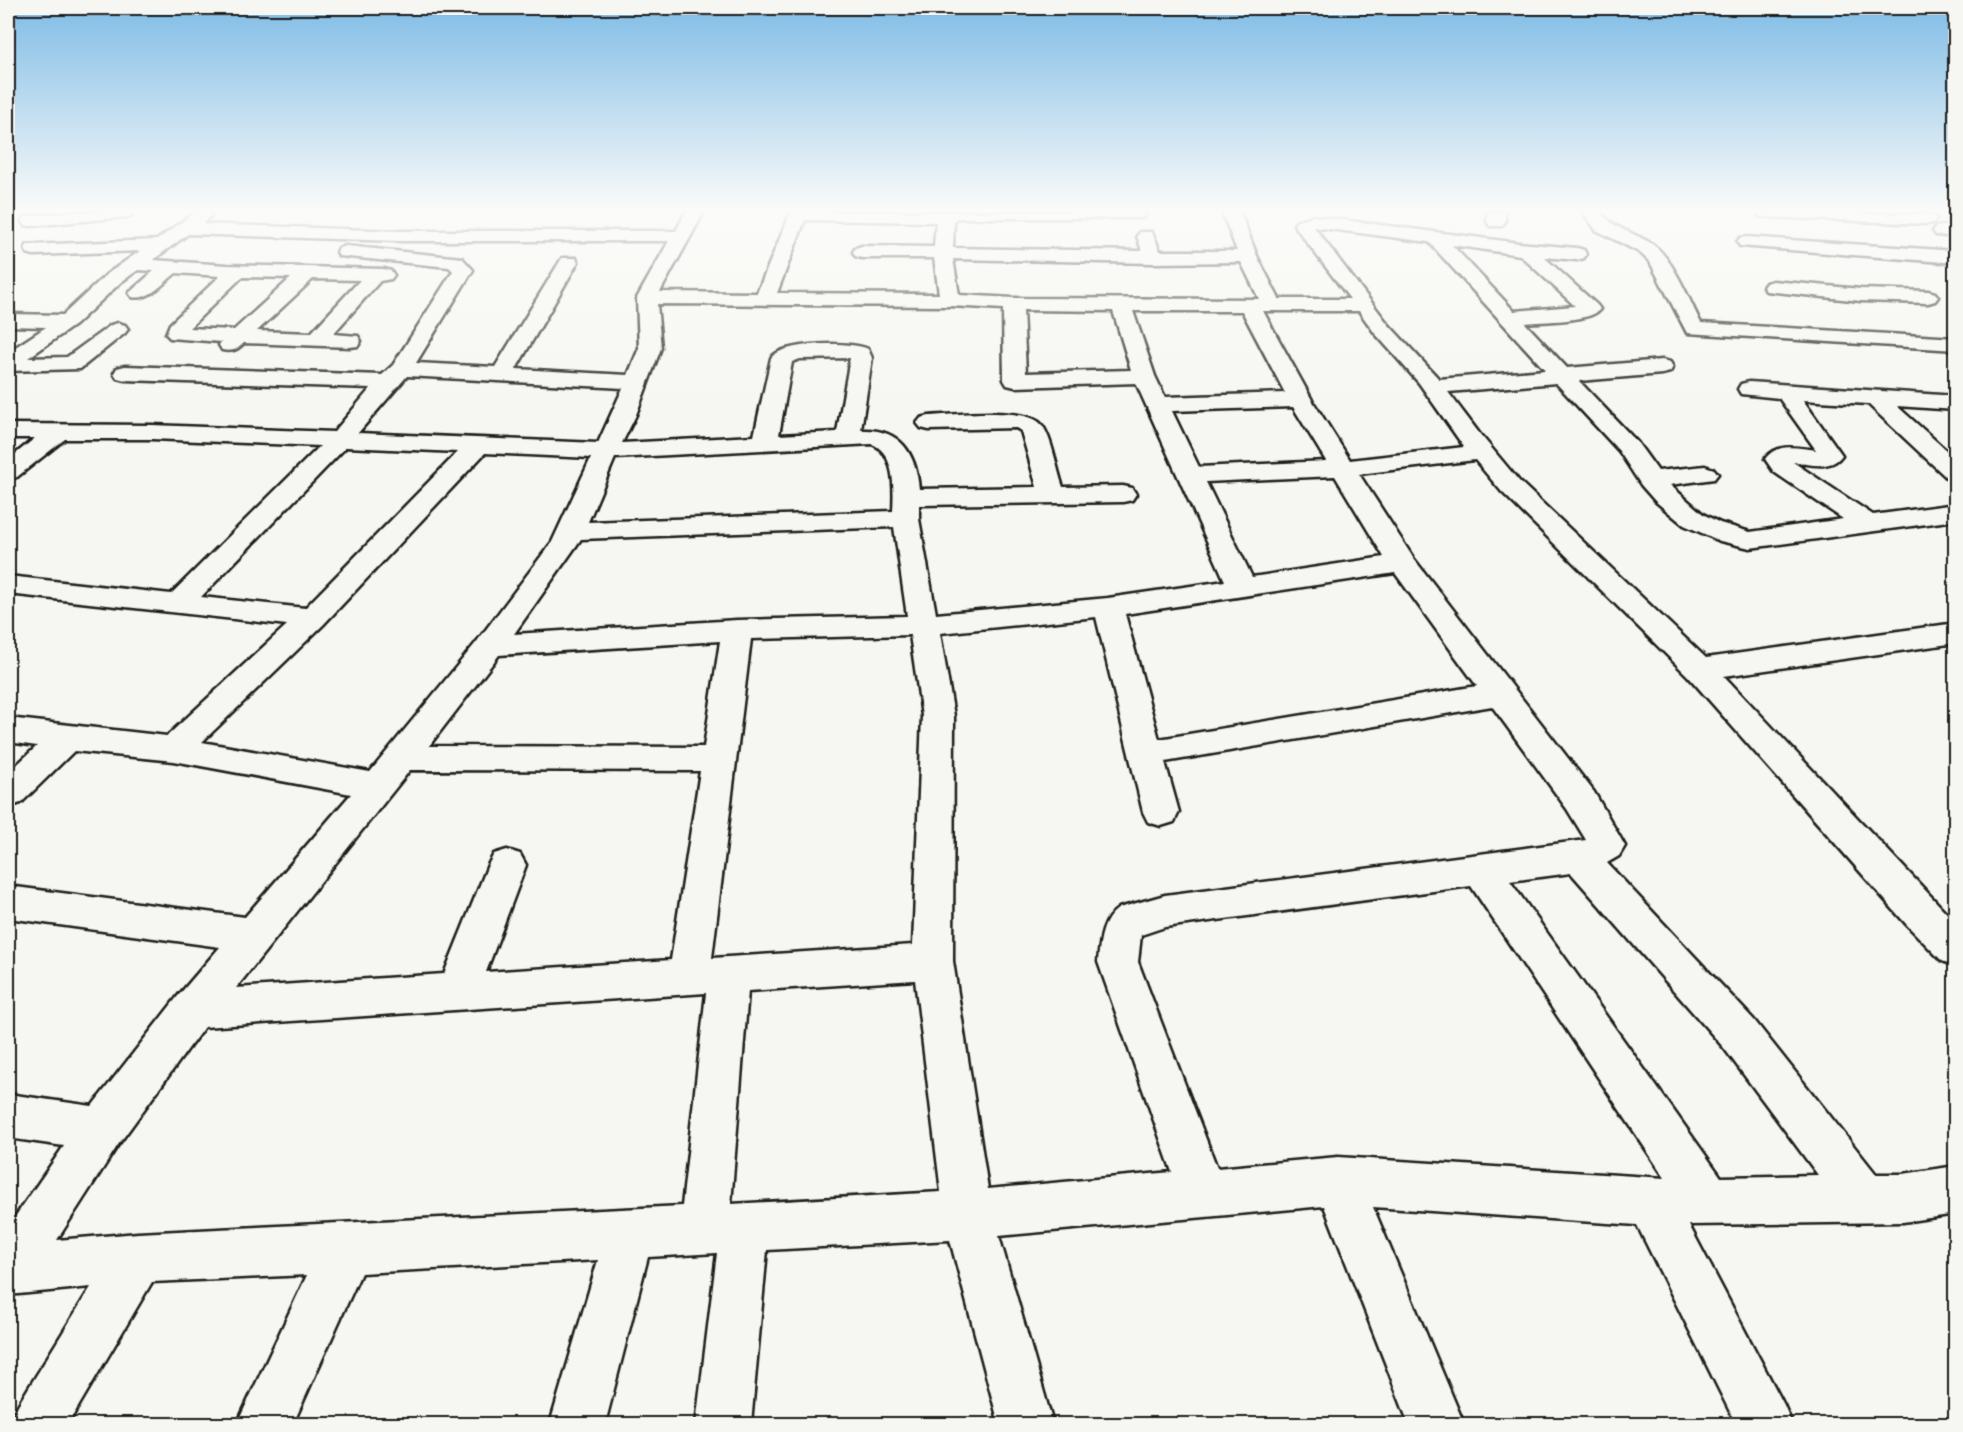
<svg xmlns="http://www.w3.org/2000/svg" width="1963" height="1432" viewBox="0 0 1963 1432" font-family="Caveat,sans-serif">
<rect width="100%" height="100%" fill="#f6f6f2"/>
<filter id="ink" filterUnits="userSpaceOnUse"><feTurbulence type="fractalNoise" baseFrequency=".0167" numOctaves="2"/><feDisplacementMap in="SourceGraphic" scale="12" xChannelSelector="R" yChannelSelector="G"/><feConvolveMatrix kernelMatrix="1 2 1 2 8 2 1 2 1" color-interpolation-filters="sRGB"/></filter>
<g filter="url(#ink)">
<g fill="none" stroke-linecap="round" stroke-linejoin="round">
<defs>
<path id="minor" d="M71,212H134L131,216L125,217L31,226L25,225L22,221L25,217L31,216Z
M195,212H209L211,215L203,224L398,231H676L686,212H704L660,292L757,293L791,212H1146L1144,217L1138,218H957L954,220L953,248L1142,251L1137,236L1140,232H1152L1160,251H1237L1222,212H1240L1257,256L1279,299H1350L1294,225L1297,221L1312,216L1519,243L1577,248L1584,250L1586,254L1584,258L1577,260L1544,257L1597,305L1600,309C1591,322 1541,321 1525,323L1567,368L1662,360L1670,362L1673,367L1670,372L1662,374L1579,381L1637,442L1658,471L1705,466L1714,469L1718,474L1714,479L1670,485L1703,514L1720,523L1750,532L1843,519L1774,472L1765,459C1777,442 1798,448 1816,450L1779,398L1741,394L1738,389L1741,384L1749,382L1956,396V410L1897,406L1956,459V481L1947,478L1868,404L1803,400L1842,455C1831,471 1810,464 1793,462L1873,515L1956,504V520L1750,548L1720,541L1684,525L1655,501L1641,485L1619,451L1556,383L1448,392L1479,433L1519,481L1706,658L1956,623V643L1724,676L1956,923V966L1942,961L1907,925L1688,676L1501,491L1475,460L1359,474L1414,559L1594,792L1625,846L1619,856L1607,863L1754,1020L1876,1174H1903L1956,1166V1214L1903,1222L1689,1225L1784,1405L1792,1424H1736L1637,1225L1373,1207L1464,1424H1409L1324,1206L999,1236L1053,1424H999L950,1240L767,1250L751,1424H696L717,1253L648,1257L605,1424H550L598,1260L361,1273L293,1424H237L307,1275L152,1282L68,1424H10L18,1405L91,1287L8,1295V1227L64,1146L8,1138V1094L92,1106L178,996L220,947L8,918V886L245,917L351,794L174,761L74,751L21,803L8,807V773L37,746L8,742V718L167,736L287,625L8,594V576L171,594L320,446L152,439H65L17,477L8,480V460L35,438H8V424L152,425L334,432L371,388L125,380L117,378L114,373L117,368L125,366L382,375L393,365L453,271L449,267L339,256L337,252L339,248L346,246L462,258L473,270L416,363L495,367L562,258H576L578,262L516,369L628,375L639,348L637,298L669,241H398L188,234L153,260L227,265L384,269L391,271L394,275L391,279L380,281L333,334L358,336L361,341L358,346L350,347L244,343C237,350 232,352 222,350L219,345L221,342L170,338L166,334L170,324L220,276L176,273C163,283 149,301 132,297L129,293L154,271L138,270L121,282L75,325L28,358L67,357L111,325L118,323L125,325L128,329L125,333L80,369L8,371V352L46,327L8,326V314L63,315L107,274L140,251L34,255L27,253L25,249L27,245L157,240ZM805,220L936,222L934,247L862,246L855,248L853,252L855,256L862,258H934L939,294L777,293ZM1314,227L1429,242L1545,370L1439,379L1388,324ZM1452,245L1520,255L1575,306L1514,311ZM953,259L1153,263L1241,262L1259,299L1013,298L959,295ZM242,277L291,278L234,330L189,328ZM313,279L360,280L311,333L257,331ZM657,304L950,306L1003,309L1004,380L1007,385L1015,387L1136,383L1225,581L1108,598L936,614L919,519V505L1123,502L1132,500L1136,494L1132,488L1123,486L1063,487C1057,471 1052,438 1042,425C1028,406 953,415 929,416L921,418L917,423L921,428L929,430L1016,428L1021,431L1037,487L919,489C916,453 900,428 861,430L872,358L868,349C851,341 782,342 771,358L754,436L622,443L636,415L661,348ZM1023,310L1113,311L1131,370L1026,373ZM1133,311H1242L1285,393L1165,397L1155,376ZM1263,311H1359L1374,332L1419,383L1464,447L1350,460L1312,400ZM850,358L837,432L779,435L792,362L800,359ZM407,376L623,388L598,443L358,433ZM1293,407L1326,461L1199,467L1172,411ZM872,444C896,454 894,490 893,511L588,522L615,458ZM346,447L458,452L305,608L201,597ZM485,453L591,458L552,542L475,644L370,772L202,742L323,625ZM1335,476L1384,557L1252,577L1206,482ZM894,527L907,616L737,620L514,634L581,539ZM1395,573L1477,686L1159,739L1125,614ZM1096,617L1143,812L1148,822L1161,826L1174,822L1179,812L1165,762L1492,706L1567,809L1586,840L1165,895L1119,908C1101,920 1100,943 1098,962L1172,1172L988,1189L953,961L954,716L940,633ZM910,635L922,716L913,945L712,958L751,639ZM720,641L704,747L429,746L499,655ZM410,770L700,771L671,960L486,972L526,865L520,854L507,850L494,854L488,865L444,974L236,988ZM1571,873L1724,1048L1818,1175L1721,1177L1510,881ZM1471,886L1665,1178L1338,1157L1217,1168L1138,962L1141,935L1165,927ZM915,980L941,1192L731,1204L748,991ZM706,993L682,1206L138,1233L57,1240L118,1145L204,1027Z
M1487,212H1505V222L1502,226H1490L1487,222Z
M1583,212H1601C1614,230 1634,232 1652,244C1673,258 1689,300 1701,323L1956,338V350L1687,333L1650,262L1639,252L1596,230Z
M1756,212L1927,214L1933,215L1936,219L1933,223L1927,224L1765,217L1759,216Z
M1942,226L1956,227V237L1936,235L1933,231L1936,227Z
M1746,237L1956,251V263L1740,246L1737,242L1740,238Z
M1773,281L1861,289L1928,291L1935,293L1938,297L1935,301L1928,303L1861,301L1766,291L1763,287L1766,283Z"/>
</defs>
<use href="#minor" stroke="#1c1c1c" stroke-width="5"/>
<use href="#minor" fill="#f6f6f2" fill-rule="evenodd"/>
</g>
</g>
<linearGradient id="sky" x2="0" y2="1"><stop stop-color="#7fbce6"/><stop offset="0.51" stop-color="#fbfbf9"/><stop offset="1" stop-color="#fbfbf9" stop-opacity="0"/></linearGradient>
<rect width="1963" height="412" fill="url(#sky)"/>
<rect width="1963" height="1432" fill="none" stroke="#f6f6f2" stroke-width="30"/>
<rect x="15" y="15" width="1933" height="1402" fill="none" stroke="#1c1c1c" stroke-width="2" filter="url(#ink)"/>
</svg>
